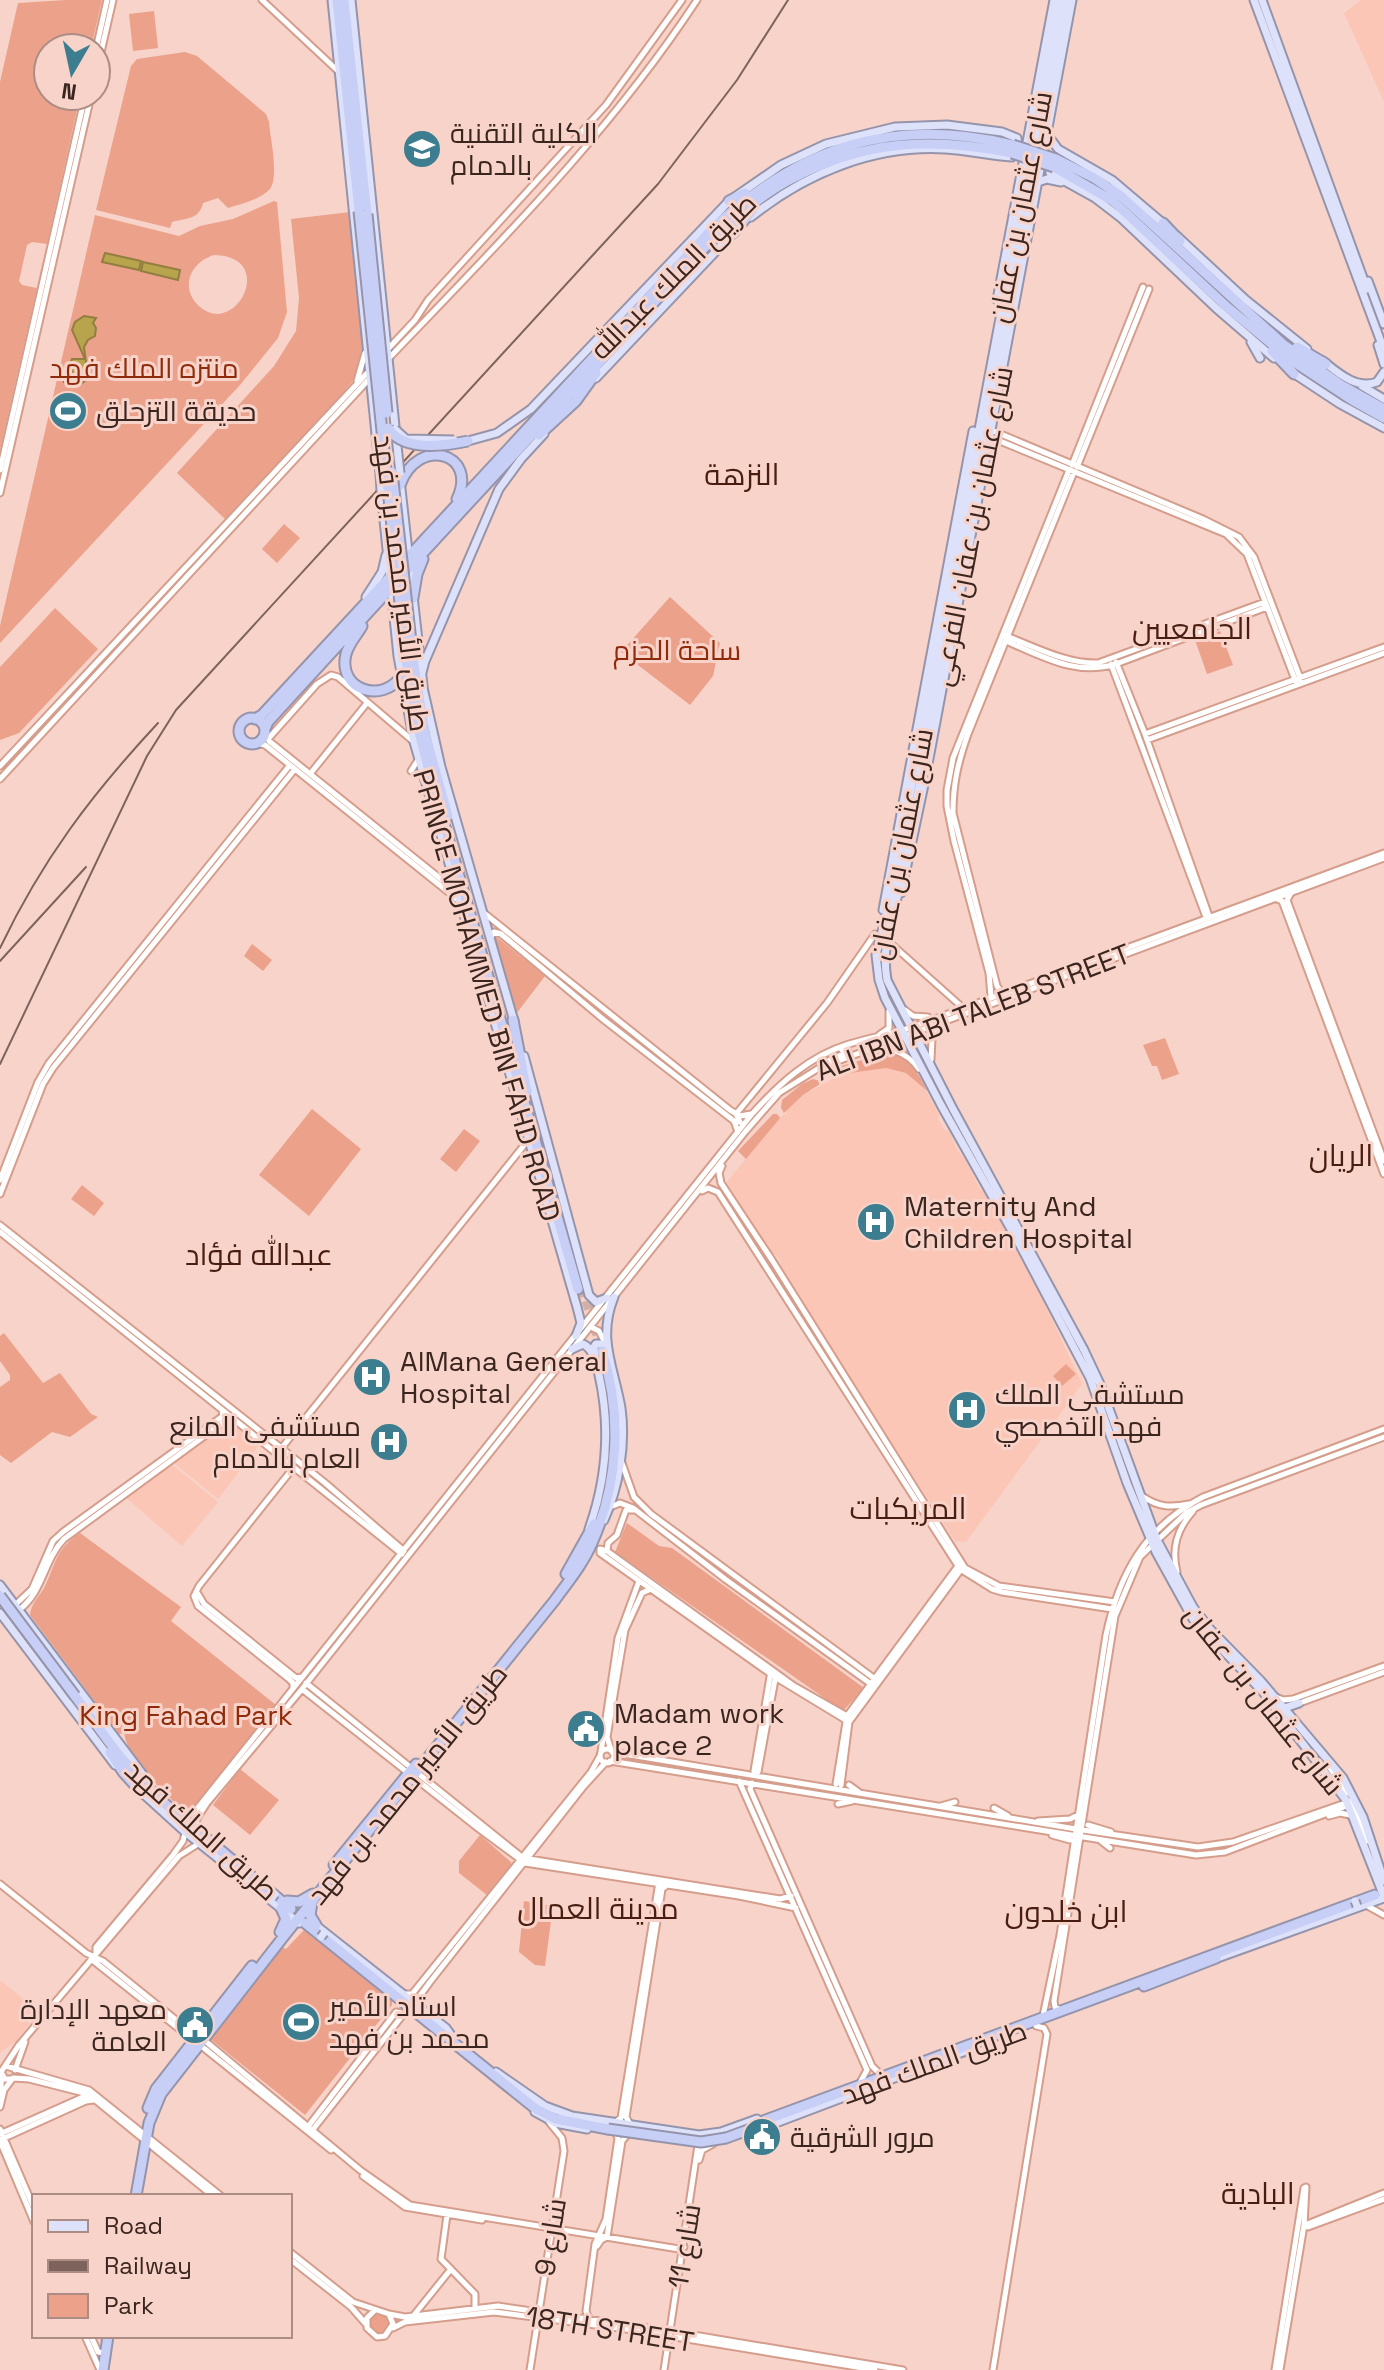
<svg xmlns="http://www.w3.org/2000/svg" width="1384" height="2370" viewBox="0 0 1384 2370" font-family="'Space Grotesk',Cairo,sans-serif">
<rect width="100%" height="100%" fill="#f7d3c9"/>
<path fill="#fbc6b6" d="M1361,0H1384V102L1344,13Z
M886,1068L906,1073L926,1091L939,1114L938,1119L944,1130L949,1131L957,1150L965,1159L980,1189L984,1191L1025,1262L1082,1384L966,1542L955,1541L780,1269L781,1263L776,1255L771,1253L727,1186V1182L778,1119L786,1114L788,1108L803,1095L838,1076L862,1069Z
M231,1422L260,1444L218,1499L174,1463Z
M169,1462L218,1502L182,1546L124,1496Z
M0,1980L39,2012L16,2041L0,2053Z"/>
<path fill="#eca18b" fill-rule="evenodd" d="M66,0H102L91,48H48V96H80L47,244L32,242L27,245L19,281L22,285L37,288L0,450V82L18,3Z
M154,11L158,48L133,51L129,14Z
M185,52L197,56L266,114L269,122C270,137 280,179 269,190C259,200 240,204 228,208L218,198L203,203C199,220 186,218 172,222L170,228L96,210L131,66L137,59Z
M274,201L277,202L287,312L278,338L240,385L0,643V626L95,215L179,236L200,226L233,219ZM214,255C280,256 233,344 196,303C180,284 193,261 214,255Z
M350,212C355,252 373,342 356,376C352,383 345,390 340,397L225,519L177,473L274,366L296,331L299,298L291,219Z
M284,524L300,538L277,563L262,549Z
M670,597L720,643L713,676L690,705L621,652Z
M55,608L98,649L19,733L0,740V667Z
M1220,631L1233,665L1207,674L1195,640Z
M494,935L545,976L513,1018L491,939Z
M252,944L272,960L263,971L244,956Z
M1165,1038L1179,1074L1162,1080L1157,1066H1152L1143,1045Z
M885,1053C908,1056 918,1071 927,1091L906,1073L886,1068L835,1075L838,1067Z
M813,1079L823,1082L803,1095L784,1113L781,1108L782,1100L802,1084Z
M312,1109L361,1149L309,1216L259,1175Z
M773,1114H777L780,1118L746,1159L738,1151Z
M464,1129L480,1141L456,1172L440,1159Z
M82,1185L104,1203L94,1216L71,1199Z
M4,1333L43,1383L60,1373L91,1414L98,1417L70,1437L52,1432L11,1463L0,1455V1387L10,1380V1375L0,1361V1336Z
M1066,1364L1076,1374L1062,1386L1053,1376Z
M627,1523L659,1546L672,1548L864,1688L843,1711L615,1552Z
M80,1533L181,1607L171,1621L276,1705L192,1813H185C164,1791 129,1763 124,1733L119,1734L30,1615C31,1603 40,1596 45,1586C57,1561 55,1550 80,1533Z
M240,1769L279,1800L250,1835L213,1805Z
M480,1835L511,1862V1866L487,1895L459,1873V1861Z
M524,1901L553,1906L545,1966L535,1965L519,1952Z
M304,1930L392,2000V2005L305,2115L209,2038L282,1947L286,1949Z
M369 2324a10 10 0 1 1 20 0a10 10 0 1 1-20 0Z"/>
<path fill="#b8a44d" stroke="#927e3f" stroke-width="2" d="M105,253L141,261L139,270L102,262Z
M143,262L180,270L178,280L141,271Z
M84,316L96,318L93,323L96,328L95,336L88,340L84,347L88,378L81,384L64,382L63,375L72,373L70,365L72,359H85L72,330L75,322Z"/>
<g fill="none" stroke-linecap="round" stroke-linejoin="round">
<path stroke="#d1b0a7" stroke-width="9" stroke-dasharray="9 4.5" stroke-linecap="butt" d="M582,1288L602,1351"/>
<defs>
<path id="minor" d="M262,0L338,71
M96,49L107,0
M96,74L113,0
M387,350L415,320L428,300L606,105L682,0
M389,358C498,244 610,133 697,0
M357,381L365,353
M991,430L1203,519L1239,537L1254,557L1302,683
M990,437L1226,534L1247,554L1297,685
M1072,465L1143,287
M1077,467L1149,289
M0,470L85,96
M0,493L91,96
M1006,636C1036,647 1066,664 1098,663L1265,602
M1006,641C1044,657 1075,676 1116,664L1267,607
M1116,662L1145,734L1209,916
M1111,664L1206,917
M265,734L269,741L442,880L450,878V874
M1145,734L1384,647
M268,739L317,684L331,675L338,677L413,741
M1147,740L1384,653
M257,743L265,745L457,899
M0,766L370,370
M411,771L418,760
M310,774L367,703
M0,779L371,377
M1291,893L1287,900L1384,1161
M1277,899L1282,901L1384,1174
M484,913L730,1110L740,1116L751,1114
M490,938L494,932L501,934L604,1020L734,1121L738,1132
M888,941L962,1007
M1002,993L997,986L953,813C953,784 958,762 968,734L1074,472
M991,997L989,973L954,841L947,806V790L953,758L1069,470
M905,1010L913,1016L928,1017
M879,1035L889,1028V1011
M869,1051C890,1047 906,1051 919,1069
M931,1060L932,1038L944,1024
M826,1062L848,1052L847,1049L842,1050
M734,1121L740,1122L736,1114L827,1003L875,934
M722,1166L719,1173L721,1183L772,1260L965,1568L999,1586L1115,1602
M0,1180L38,1082L49,1063L290,765
M702,1191L708,1188L718,1192L960,1569L992,1589L1002,1592L1112,1609
M0,1194L43,1084L53,1068L295,769
M0,1225L324,1482L404,1551
M0,1232L402,1554
M591,1327L599,1331L605,1343
M280,1450L529,1139
M622,1463L634,1497L651,1514L875,1679
M289,1465L290,1472L286,1477L199,1586L194,1596L198,1606L289,1679L293,1683V1687
M1142,1496C1158,1507 1170,1508 1189,1504
M610,1507L620,1503L633,1508L725,1579L871,1684
M607,1551L608,1543L617,1535L626,1510H634
M1177,1572C1171,1548 1177,1529 1193,1511
M198,1594L204,1604L296,1678L302,1677
M15,1605L32,1589L53,1541L63,1532L223,1416L222,1410
M19,1610C44,1591 43,1561 64,1539L229,1418H233
M306,1683L523,1858L780,1899L791,1896
M302,1689L479,1829L525,1863L739,1896L796,1908
M1276,1697L1283,1700L1293,1699L1384,1666
M1297,1704L1384,1672
M847,1716L794,1686L607,1551L600,1549V1553L775,1677L849,1722
M600 1756a7 7 0 1 1 14 0a7 7 0 1 1-14 0Z
M611,1750L607,1737L625,1630L642,1593L651,1589
M601,1752L618,1638L639,1581
M612,1752L1076,1829L1198,1847L1233,1842L1351,1801L1367,1841
M610,1761L1196,1855L1225,1852L1349,1805
M1330,1768L1347,1793
M754,1771L771,1671
M758,1772L776,1674
M739,1781L867,2070L861,2081
M752,1783L750,1789L872,2066L880,2074
M836,1784L847,1716L958,1566
M841,1785L849,1722L962,1568
M849,1785L860,1793
M838,1804L852,1801
M941,1806L955,1802
M994,1808L1008,1816
M180,1812L189,1815L196,1810L752,1114C779,1084 809,1056 849,1044C869,1038 890,1034 910,1028L1384,853
M1329,1816L1340,1813L1350,1815
M1038,1821L1070,1819L1078,1815
M1088,1825L1111,1832
M199,1829L196,1820L207,1803L302,1689L745,1132L779,1093L819,1068L1384,858
M1052,1835L1070,1840
M1101,1841L1110,1848
M0,1884L86,1953L103,1961L196,2036
M1366,1905L1384,1915
M96,1952V1947L173,1855L183,1841L185,1833
M91,1959L193,2040
M405,1994H412L591,1772L600,1756
M419,2006V1997L430,1982L584,1786L606,1762
M1059,2009L1055,2007L1054,2001L1115,1616L1140,1557L1186,1513L1201,1505L1384,1437
M1043,2016L1060,1935L1106,1635C1119,1574 1145,1527 1203,1497L1384,1429
M204,2040L360,2170L410,2205L679,2249L684,2247
M200,2045L331,2150
M6,2066L89,2090L221,2196
M15,2070L25,2042
M11,2079H5L1,2072L19,2045L179,1856L198,1844
M0,2093L2,2076
M0,2107L4,2090L13,2078L29,2079L88,2094L213,2196
M615,2122L621,2118L659,1882
M630,2124L626,2117L662,1889L667,1885
M307,2128L396,2012L401,2013L402,2016L311,2132
M0,2129L34,2208
M0,2134L83,2097H91
M0,2140L86,2101L94,2100
M0,2141L34,2222
M699,2160L702,2150L713,2144
M363,2176L405,2207L482,2220
M447,2215L441,2259L475,2294V2307
M1304,2225L1308,2227L1384,2199
M1305,2225L1384,2193
M597,2246L601,2240L607,2237L622,2141L627,2135
M290,2252L353,2302L389,2314L393,2324L385,2336L377,2337L367,2328V2318L375,2310
M290,2259L351,2307L365,2323
M389,2314L405,2317L498,2306L670,2331L903,2370
M414,2315L451,2269
M589,2319L586,2311L595,2244L606,2219L618,2138L616,2134
M393,2328L405,2322L494,2312L626,2329L875,2370
M85,2336L100,2370
M91,2336L98,2352L104,2353
M530,2370L564,2151L562,2138L549,2122
M664,2370L698,2145
M993,2370L1047,2034L1044,2028L1036,2026
M1275,2370L1304,2188L1306,2187L1304,2225L1280,2370"/>
<path id="major" d="M332,0L380,474
M351,0L398,455
M1060,0L891,896L876,955L879,980L885,998L941,1105L1021,1247L1090,1378L1127,1483L1156,1552L1193,1619L1263,1692L1346,1800L1381,1889L1384,1898L1212,1960
M1065,0L928,731C921,784 909,837 899,889C892,923 881,944 887,980L953,1109L1084,1350L1100,1384L1157,1540L1193,1607L1210,1629L1261,1681L1343,1778L1363,1817L1384,1881
M1254,0L1384,350
M1262,0L1367,289
M1047,134L1058,149L1112,180L1165,225
M1048,163L1050,173L1095,198L1121,218
M1038,182L1047,179L1061,182
M1120,217L1216,308L1274,358
M1177,236L1246,300L1307,349
M1368,281L1384,324
M997,300L1054,0
M1251,342L1260,358
M1378,345L1384,364
M1323,361C1338,373 1357,390 1377,382L1384,372
M1290,371L1340,404L1384,428
M596,378L736,230
M1362,386L1384,399
M468,441L497,433L531,409L729,201L781,165L826,144L895,127L947,125L1002,132L1017,138L1018,147L1012,157C990,156 968,150 945,149C874,145 806,173 751,217
M400,480L424,694
M381,491L398,656L414,742L577,1307L581,1323L576,1336
M366,597L382,572L386,555
M421,676L425,661L499,489L521,459L544,434
M424,692L441,767L514,1021
M928,764L1072,0
M901,893L925,780
M883,910L973,431
M524,1056L589,1295L596,1302L607,1298
M572,1349L583,1344C594,1349 596,1364 599,1375C611,1428 607,1478 589,1529
M595,1356L594,1347L596,1344H602L607,1351
M604,1520C619,1487 626,1444 621,1408C614,1367 597,1339 614,1297
M0,1585L144,1776
M0,1613L115,1765
M1282,1709L1299,1703
M140,1791L184,1831L299,1923
M313,1923L446,2028L453,2038
M496,2072L545,2106L572,2116L699,2135L721,2132L757,2119
M535,2112L555,2123L587,2129
M752,2132L971,2049"/>
<path id="highway" d="M337,0L359,211
M344,0L367,214
M1056,159L1094,178L1121,196L1284,345L1341,385L1384,409
M1054,167L1113,201L1227,307L1291,360L1352,400L1384,418
M729,201L745,193
M1163,223L1180,241
M733,233L752,211
M1297,347L1326,364
M1272,351L1294,374
M539,435L576,401L596,373
M400,485C418,435 479,453 457,499
M413,598L417,574L423,559
M362,626C357,635 349,643 346,654C337,690 383,705 402,675
M413,659L425,733L448,816
M406,661L418,728L430,775L578,1289
M239 731a13 13 0 1 1 26 0a13 13 0 1 1-26 0Z
M255,719L262,715L713,228C801,146 895,116 1013,145
M265,729L268,722L288,700C396,582 504,464 614,347C664,293 724,215 789,180C864,140 930,137 1012,153
M513,1020L527,1092
M566,1574L594,1524
M75,1696L118,1754L158,1798L291,1909
M110,1752L123,1772L142,1793
M334,1865L416,1764
M287,1901L299,1902L313,1894
M312,1903L310,1915L316,1925
M305,1923L536,2109L556,2119L608,2129
M280,1932L286,1919L281,1908
M1144,1986L1216,1958
M148,2108L156,2089L252,1966
M755,2124L1375,1895
M136,2196L149,2123L161,2094L284,1936L555,1600C568,1582 583,1564 592,1543C619,1483 622,1413 602,1351
M103,2370L108,2336"/>
</defs>
<use href="#minor" stroke="#d59d8c" stroke-width="9"/>
<use href="#major" stroke="#9694ab" stroke-width="11"/>
<use href="#highway" stroke="#9694ab" stroke-width="13"/>
<use href="#minor" stroke="#fff" stroke-width="5"/>
<use href="#major" stroke="#dde2fa" stroke-width="7"/>
<use href="#highway" stroke="#c7cff7" stroke-width="9"/>
<path stroke="#7e635c" stroke-width="2" d="M0,948C42,860 91,795 158,723
M0,961L86,867
M0,1064L147,756L176,710L658,184L737,80L788,0"/>
<defs>
<path id="major-bridge" d="M395,429L406,439L454,440
M398,455L400,473
M380,474L381,491
M272,1898L275,1894
M1355,1901L1357,1906
M321,1937L324,1933"/>
<path id="highway-bridge" d="M1013,145L1056,159
M1012,153L1054,167
M359,211L406,661
M367,214L387,413
M388,428C403,452 444,446 468,441
M392,472L413,659
M0,1596L75,1696
M608,2129L701,2142L726,2138L756,2127"/>
</defs>
<use href="#major-bridge" stroke="#9694ab" stroke-width="11" stroke-linecap="butt"/>
<use href="#highway-bridge" stroke="#9694ab" stroke-width="13" stroke-linecap="butt"/>
<use href="#major-bridge" stroke="#dde2fa" stroke-width="7"/>
<use href="#highway-bridge" stroke="#c7cff7" stroke-width="9"/>
</g>
<defs>
<symbol id="school-disc" viewBox="-11 -11 22 22"><circle r="9.5" fill="#3c7e8f" stroke="#f7d3c9"/><path d="M0-5L7-2L0 1L-7-2ZM-4 1L0 2.5L4 1V4Q0 6-4 4Z" fill="#fff"/></symbol>
<symbol id="stadium-disc" viewBox="-11 -11 22 22"><circle r="9.5" fill="#3c7e8f" stroke="#f7d3c9"/><path d="M0-5a6.5 5 0 1 0 0 10a6.5 5 0 1 0 0-10ZM-3.5-1.8h7v3.6h-7Z" fill="#fff"/></symbol>
<symbol id="hospital-disc" viewBox="-11 -11 22 22"><circle r="9.5" fill="#3c7e8f" stroke="#f7d3c9"/><path d="M-5-5h3v3.5h4V-5h3V5h-3V1.5h-4V5h-3Z" fill="#fff"/></symbol>
<symbol id="civic-disc" viewBox="-11 -11 22 22"><circle r="9.5" fill="#3c7e8f" stroke="#f7d3c9"/><path d="M-.6-6.5H3V-4.5H.6V-3L4-1V1h2V6H-6V1h2V-1L-.6-3ZM-1.2 2.5V6h2.4V2.5Z" fill="#fff"/></symbol>
</defs>
<g fill-rule="evenodd">
<use href="#school-disc" x="400" y="127" width="44" height="44"/>
<use href="#stadium-disc" x="46" y="389" width="44" height="44"/>
<use href="#hospital-disc" x="854" y="1200" width="44" height="44"/>
<use href="#hospital-disc" x="350" y="1355" width="44" height="44"/>
<use href="#hospital-disc" x="945" y="1388" width="44" height="44"/>
<use href="#hospital-disc" x="367" y="1420" width="44" height="44"/>
<use href="#civic-disc" x="564" y="1707" width="44" height="44"/>
<use href="#stadium-disc" x="279" y="2000" width="44" height="44"/>
<use href="#civic-disc" x="173" y="2003" width="44" height="44"/>
<use href="#civic-disc" x="740" y="2115" width="44" height="44"/>
</g>
<g text-anchor="middle" dominant-baseline="central" stroke-width="6" stroke-linejoin="round" paint-order="stroke">
<g font-size="28" fill="#3b251f" stroke="#f7d3c9" text-anchor="start">
<text x="450" y="133">الكلية التقنية<tspan x="450" dy="32">بالدمام</tspan></text>
<text x="96" y="411">حديقة التزحلق</text>
<text x="904" y="1206">Maternity And<tspan x="904" dy="32">Children Hospital</tspan></text>
<text x="400" y="1361">AlMana General<tspan x="400" dy="32">Hospital</tspan></text>
<text x="995" y="1394">مستشفى الملك<tspan x="995" dy="32">فهد التخصصي</tspan></text>
<text x="361" y="1426" text-anchor="end">مستشفى المانع<tspan x="361" dy="32">العام بالدمام</tspan></text>
<text x="614" y="1713">Madam work<tspan x="614" dy="32">place 2</tspan></text>
<text x="329" y="2006">استاد الأمير<tspan x="329" dy="32">محمد بن فهد</tspan></text>
<text x="167" y="2009" text-anchor="end">معهد الإدارة<tspan x="167" dy="32">العامة</tspan></text>
<text x="790" y="2137">مرور الشرقية</text>
</g>
<g font-size="28" fill="#3b251f" stroke="#f7d3c9">
<text transform="translate(1020 207) rotate(-79)">شارع عثمان بن عفان</text>
<text transform="translate(673 276) rotate(-45)">طريق الملك عبدالله</text>
<text transform="translate(972 526) rotate(-79)">شارع عثمان بن عفان الفرعي</text>
<text transform="translate(402 583) rotate(83)">طريق الأمير محمد بن فهد</text>
<text transform="translate(901 844) rotate(-79)">شارع عثمان بن عفان</text>
<text transform="translate(487 995) rotate(74)">PRINCE MOHAMMED BIN FAHD ROAD</text>
<text transform="translate(973 1012) rotate(-21)">ALI IBN ABI TALEB STREET</text>
<text transform="translate(1264 1700) rotate(51)">شارع عثمان بن عفان</text>
<text transform="translate(407 1784) rotate(-51)">طريق الأمير محمد بن فهد</text>
<text transform="translate(202 1830) rotate(42)">طريق الملك فهد</text>
<text transform="translate(934 2062) rotate(-20)">طريق الملك فهد</text>
<text transform="translate(550 2237) rotate(-81)">شارع 9</text>
<text transform="translate(684 2246) rotate(-81)">شارع 11</text>
<text transform="translate(610 2329) rotate(9)">18TH STREET</text>
</g>
<g font-size="28" fill="#8f2b0a" stroke="#f7d3c9">
<text x="144" y="368">منتزه الملك فهد</text>
<text x="677" y="650">ساحة الحزم</text>
<text x="186" y="1715">King Fahad Park</text>
</g>
<g font-size="30" fill="#491d10" stroke="#f7d3c9">
<text x="742" y="474">النزهة</text>
<text x="1192" y="628">الجامعيين</text>
<text x="1341" y="1155">الريان</text>
<text x="259" y="1254">عبدالله فؤاد</text>
<text x="908" y="1508">المريكبات</text>
<text x="598" y="1908">مدينة العمال</text>
<text x="1066" y="1911">ابن خلدون</text>
<text x="1258" y="2193">البادية</text>
</g>
</g>
<rect x="32" y="2194" width="260" height="144" fill="#f7d3c9" stroke="#ac8d85" stroke-width="2"/>
<rect x="48" y="2220" width="40" height="12" fill="#dde2fa" stroke="#ac8d85" stroke-width="2"/>
<text x="104" y="2234" font-size="24" fill="#3b251f">Road</text>
<rect x="48" y="2260" width="40" height="12" fill="#7e635c" stroke="#ac8d85" stroke-width="2"/>
<text x="104" y="2274" font-size="24" fill="#3b251f">Railway</text>
<rect x="48" y="2294" width="40" height="24" fill="#eca18b" stroke="#ac8d85" stroke-width="2"/>
<text x="104" y="2314" font-size="24" fill="#3b251f">Park</text>
<g transform="translate(72 72) rotate(189)"><circle r="38" fill="#f7d3c9" stroke="#ac8d85" stroke-width="2"/>
<path d="M0-6L14 30L0 20L-14 30Z" fill="#3c7e8f"/>
<text y="-12" font-size="22" font-weight="bold" text-anchor="middle" fill="#3b251f">N</text>
</g>
</svg>
